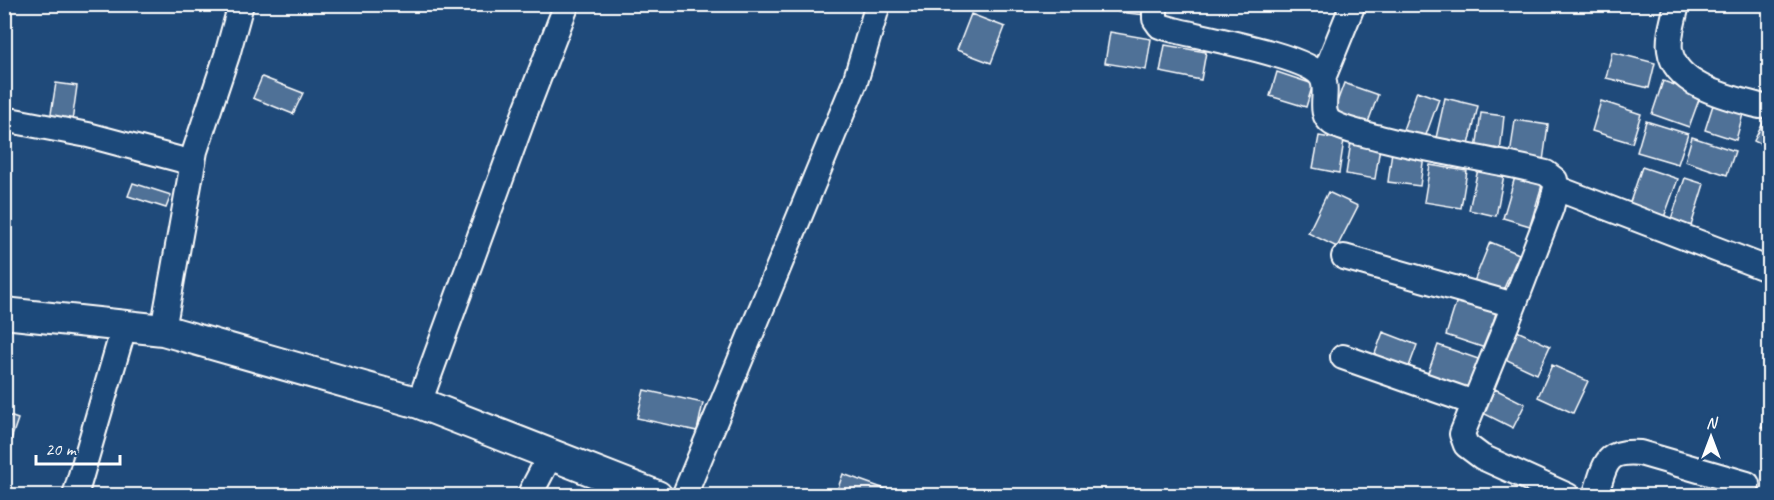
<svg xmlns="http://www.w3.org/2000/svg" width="1774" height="500" viewBox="0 0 1774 500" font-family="Caveat,sans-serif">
<rect width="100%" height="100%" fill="#1f4a7a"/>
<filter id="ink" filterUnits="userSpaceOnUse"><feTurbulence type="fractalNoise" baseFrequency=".0167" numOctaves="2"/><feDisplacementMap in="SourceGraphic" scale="12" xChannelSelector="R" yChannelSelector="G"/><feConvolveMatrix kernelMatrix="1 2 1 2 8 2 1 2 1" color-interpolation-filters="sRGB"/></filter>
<g filter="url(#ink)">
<path fill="#507197" stroke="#fff" stroke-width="1.5" d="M1118,4H1147L1146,15L1118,12Z
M971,14L1005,27L991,63L957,50Z
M1110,32L1151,39L1146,70L1105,63Z
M1165,45L1206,52L1201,80L1160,72Z
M1612,52L1655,63L1649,88L1606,78Z
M1277,72L1313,84L1306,107L1270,96Z
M262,77L303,93L293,114L253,98Z
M1663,81L1701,94L1689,127L1652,114Z
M56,83L77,86L71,129L49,126Z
M1344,83L1378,95L1366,128L1332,116Z
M1417,91L1439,99L1422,146L1400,138Z
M1445,98L1478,106L1469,145L1436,138Z
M1601,101L1641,114L1632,143L1592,131Z
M1713,105L1743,114L1736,140L1705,130Z
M1770,109V149L1754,141Z
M1481,113L1504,116L1500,153L1476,150Z
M1515,120L1548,125L1543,161L1510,156Z
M1646,121L1688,134L1678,164L1637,152Z
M1319,136L1344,140L1339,173L1313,168Z
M1692,137L1735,151L1727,175L1685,161Z
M1351,142L1380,147L1375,179L1346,174Z
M1392,151L1424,155L1420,186L1388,182Z
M1430,165L1467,171L1461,208L1424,202Z
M1642,167L1678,179L1663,220L1628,208Z
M1478,169L1504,175L1496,216L1469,210Z
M1515,177L1542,185L1530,226L1503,218Z
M1685,178L1704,184L1691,226L1671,219Z
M133,183L171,195L166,208L128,196Z
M1328,192L1358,206L1337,247L1308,233Z
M1490,242L1519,254L1501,295L1473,284Z
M1457,300L1496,313L1485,348L1446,335Z
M1517,331L1550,346L1537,374L1505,359Z
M1383,332L1417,345L1407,372L1373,359Z
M1438,345L1484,361L1471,397L1425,381Z
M1552,365L1588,381L1573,413L1538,397Z
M1495,389L1525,404L1513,428L1483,413Z
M644,390L703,403L697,431L637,418Z
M1770,402V430L1761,427Z
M4,414L18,419L4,460Z
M843,474L885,489L883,496H835Z"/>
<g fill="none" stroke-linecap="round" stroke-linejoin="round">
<defs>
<path id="minor" d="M1155,4V19L1160,26L1174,30C1202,37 1307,56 1321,76C1331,90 1316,112 1332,123C1346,131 1365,134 1380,138C1435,152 1491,159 1546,173L1555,180L1556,188L1551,208L1507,323L1462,434L1466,445L1482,457L1568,496
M1677,4C1674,19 1668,36 1670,50C1675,87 1731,98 1760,106
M1323,78L1353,4
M4,119L88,135L193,163
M1556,188L1770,270
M1344,257L1514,305
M163,330L195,151L227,55L241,4
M1343,357L1474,403
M419,403L526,110L567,4
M75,496L124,327
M529,496L551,454
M684,496L855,82L878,4
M1595,496C1606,465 1603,450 1640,453L1747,484"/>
<path id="tertiary" d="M4,313L163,330L419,403L657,496"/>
</defs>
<use href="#minor" stroke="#fff" stroke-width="28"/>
<use href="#tertiary" stroke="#fff" stroke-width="34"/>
<use href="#minor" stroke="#1f4a7a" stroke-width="24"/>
<use href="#tertiary" stroke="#1f4a7a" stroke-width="30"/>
</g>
</g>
<rect width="1774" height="500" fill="none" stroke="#1f4a7a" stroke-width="24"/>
<rect x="12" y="12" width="1750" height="476" fill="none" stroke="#fff" stroke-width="2" filter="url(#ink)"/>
<g transform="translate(1711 437)" stroke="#1f4a7a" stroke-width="4.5" paint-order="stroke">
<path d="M0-4.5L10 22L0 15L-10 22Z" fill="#ffffff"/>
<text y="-9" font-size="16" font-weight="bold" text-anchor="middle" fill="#ffffff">N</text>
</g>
<path d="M36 455v9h84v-9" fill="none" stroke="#ffffff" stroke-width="3"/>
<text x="45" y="455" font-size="18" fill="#ffffff" stroke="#1f4a7a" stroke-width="4.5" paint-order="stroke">20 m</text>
</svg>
